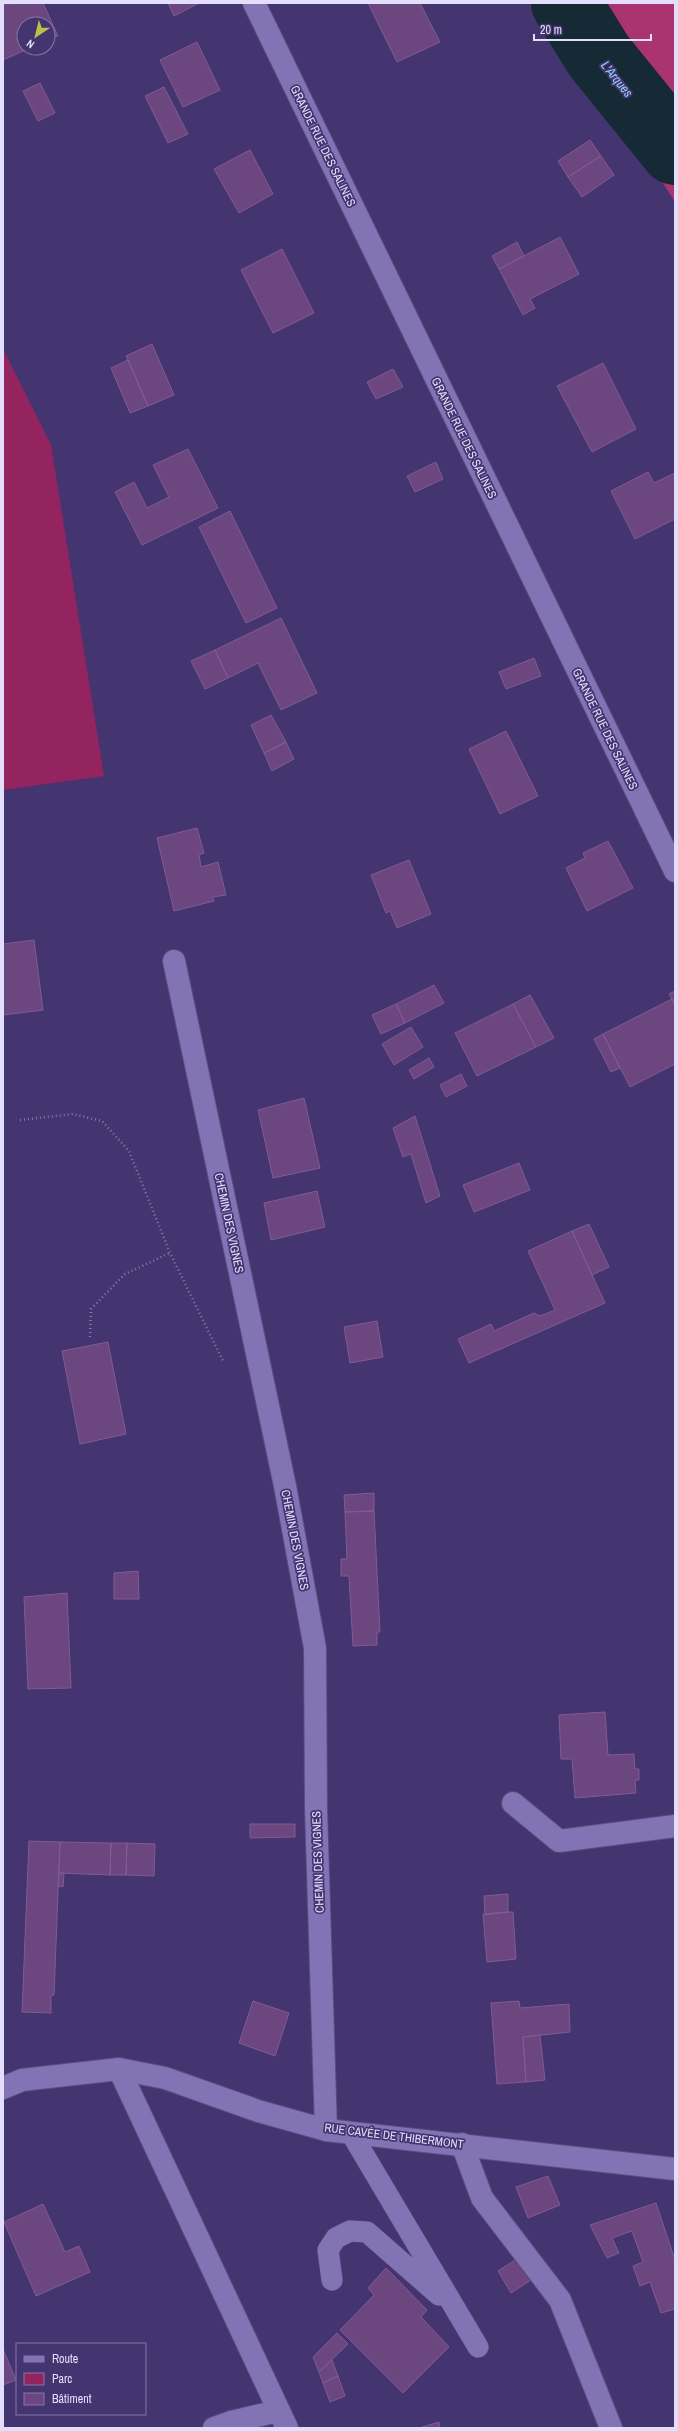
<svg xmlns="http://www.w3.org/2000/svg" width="678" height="2431" viewBox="0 0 678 2431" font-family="'Archivo Narrow',sans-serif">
<rect width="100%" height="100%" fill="#443470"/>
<path fill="#93245f" d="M3,349L51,445L104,776L3,790Z"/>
<path fill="#a93470" d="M549,3H672L675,6V202Z"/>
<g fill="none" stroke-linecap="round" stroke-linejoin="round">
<path stroke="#162a35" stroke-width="70" d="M566,3L599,56L675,150"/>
</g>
<path fill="#6b467f" stroke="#805b95" d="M43,3L58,36L48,40V24H24V48H30L3,60V4Z
M168,3H199L174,16Z
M368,3H420L440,42L397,62Z
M197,42L220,90L183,107L160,60Z
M40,83L55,113L38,121L23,91Z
M164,87L188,134L168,143L145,96Z
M590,140L601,156L568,177L558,161Z
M250,150L273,194L239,213L214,169Z
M601,156L614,175L582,197L568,177Z
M560,237L579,274L530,299L535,308L523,315L499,269Z
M517,242L524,256L499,269L492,256Z
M282,249L314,313L273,333L241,270Z
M152,344L174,395L148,406L126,356Z
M128,360L148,406L130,413L111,368Z
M603,363L636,429L592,452L557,386Z
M393,369L403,387L376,399L367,382Z
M188,449L218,508L142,545L115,492L134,482L147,508L169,497L153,465Z
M436,462L443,479L415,492L407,476Z
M648,472L654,483L675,473V519L635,539L611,491Z
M230,511L277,608L246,623L199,527Z
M281,618L317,693L281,710L258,663L228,678L215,650Z
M215,650L228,678L205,689L191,661Z
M534,658L541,676L506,689L499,672Z
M271,715L286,742L264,753L251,725Z
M506,731L538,796L500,814L469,749Z
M286,742L294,759L272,771L264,753Z
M197,828L204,853L199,855L201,867L218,862L226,895L213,897L214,901L174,911L157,838Z
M608,841L633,888L587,911L566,868L585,858L583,853Z
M409,860L431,914L397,928L390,911L386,913L371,875Z
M34,940L43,1010L3,1015V944Z
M434,985L444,1003L405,1023L396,1004Z
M675,991V1005L669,994Z
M530,995L554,1038L536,1047L513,1004Z
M672,999L675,1005V1064L630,1087L603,1034Z
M396,1004L405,1023L381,1034L372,1015Z
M513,1004L536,1047L477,1076L455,1033Z
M411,1027L423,1047L394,1065L382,1044Z
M603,1034L620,1068L611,1072L594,1039Z
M429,1058L434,1067L414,1079L409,1070Z
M461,1074L467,1086L446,1097L440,1085Z
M304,1098L320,1168L273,1178L258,1110Z
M415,1116L440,1196L426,1203L411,1154L403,1157L393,1128Z
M519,1163L530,1190L474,1212L463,1185Z
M317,1191L325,1227L271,1240L264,1203Z
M589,1224L609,1267L592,1275L572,1231Z
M572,1231L605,1303L469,1363L458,1339L491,1324L494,1331L534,1313L540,1316L555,1310L528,1251Z
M377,1321L383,1357L350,1363L344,1327Z
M108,1342L126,1434L80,1444L62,1351Z
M374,1493V1511L345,1512L344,1495Z
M374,1511L380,1632H377V1645L353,1646L349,1576H341V1559H347L345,1512Z
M138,1571L139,1599H114V1573Z
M67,1593L71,1688L28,1689L24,1597Z
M605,1712L608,1755L634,1754L635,1769H639V1780H635L636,1793L575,1798L572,1759H561L559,1715Z
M250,1824H295V1837L250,1838Z
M29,1841L60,1842L54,1995L51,1996V2013L22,2012Z
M60,1842L111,1843L110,1875L59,1873Z
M111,1843H127L126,1875H110Z
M127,1843L155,1844L154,1876L126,1875Z
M59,1873H64L63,1887L58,1886Z
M508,1894V1912L485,1915L484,1896Z
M508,1912H513L516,1959L487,1962L483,1914Z
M253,2001L289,2013L275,2056L239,2043Z
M519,2001L520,2008L569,2004L570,2032L523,2037L526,2082L497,2084L491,2003Z
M540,2035L545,2080L526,2082L523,2037Z
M548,2176L560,2205L528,2218L516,2187Z
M656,2203L675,2260V2309L661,2313L650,2282L640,2286L633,2266L643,2262L632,2231L612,2238L619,2253L607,2258L590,2225Z
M43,2204L65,2252L79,2246L90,2272L36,2296L4,2222Z
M518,2258L531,2280L511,2293L498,2271Z
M386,2268L427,2310L421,2317L449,2347L403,2393L340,2330L374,2295L368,2288Z
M337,2333L348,2344L319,2372L313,2357Z
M3,2349L16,2380L3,2385Z
M332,2360L338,2376L323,2383L319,2372Z
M338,2376L345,2396L330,2402L323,2383Z
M439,2422L440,2428H419Z"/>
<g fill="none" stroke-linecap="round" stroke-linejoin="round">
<defs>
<path id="lane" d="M351,2133L478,2347
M332,2280L328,2250L336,2238L350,2231L367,2232L439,2295"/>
<path id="street" d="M174,961L285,1486L315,1648L316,1809L326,2130
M513,1803L559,1841L675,1826
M119,2069L287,2428
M462,2144L482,2198L560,2300L611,2428
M214,2428L231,2422L278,2411"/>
<path id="secondary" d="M254,3L675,871
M3,2088L22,2080L119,2069L165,2078L258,2111L326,2130L675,2169"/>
</defs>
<use href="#lane" stroke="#5b4c7e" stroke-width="22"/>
<use href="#street" stroke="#5b4c7e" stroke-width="24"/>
<use href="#secondary" stroke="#5b4c7e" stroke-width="24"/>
<path stroke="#867aa9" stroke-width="2.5" stroke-dasharray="1 3" stroke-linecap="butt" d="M20,1120L73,1114L102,1121L129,1151L170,1253L224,1363
M90,1337L91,1309L125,1274L170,1253"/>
<use href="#lane" stroke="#8173b4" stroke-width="21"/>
<use href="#street" stroke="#8173b4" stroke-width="22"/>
<use href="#secondary" stroke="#8173b4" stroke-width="22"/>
</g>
<g text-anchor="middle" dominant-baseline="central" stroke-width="3.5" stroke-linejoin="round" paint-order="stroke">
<g font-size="12" fill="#e3defb" stroke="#443470">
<text transform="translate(323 146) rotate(64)">GRANDE RUE DES SALINES</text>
<text transform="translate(464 438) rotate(64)">GRANDE RUE DES SALINES</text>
<text transform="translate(605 729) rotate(64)">GRANDE RUE DES SALINES</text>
<text transform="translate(229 1223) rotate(78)">CHEMIN DES VIGNES</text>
<text transform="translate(295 1540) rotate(79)">CHEMIN DES VIGNES</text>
<text transform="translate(318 1862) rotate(-92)">CHEMIN DES VIGNES</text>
<text transform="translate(394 2136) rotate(7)">RUE CAVÉE DE THIBERMONT</text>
</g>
<g font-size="13" font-style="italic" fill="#92cff0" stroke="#443470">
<text transform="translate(617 79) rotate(51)">L'Arques</text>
</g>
</g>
<rect width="678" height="2431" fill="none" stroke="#e3defb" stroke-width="8"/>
<rect x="16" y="2343" width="130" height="72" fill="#443470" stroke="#8478a8"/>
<rect x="24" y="2356" width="20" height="6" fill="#8173b4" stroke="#8478a8"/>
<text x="52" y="2363" font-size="12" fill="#e3defb">Route</text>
<rect x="24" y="2373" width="20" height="12" fill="#93245f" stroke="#8478a8"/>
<text x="52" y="2383" font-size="12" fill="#e3defb">Parc</text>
<rect x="24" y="2393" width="20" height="12" fill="#6b467f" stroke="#8478a8"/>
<text x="52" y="2403" font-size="12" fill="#e3defb">Bâtiment</text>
<g transform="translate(36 36) rotate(215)"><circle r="19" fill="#443470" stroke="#8478a8"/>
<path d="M0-3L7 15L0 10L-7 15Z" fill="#b9c146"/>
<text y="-6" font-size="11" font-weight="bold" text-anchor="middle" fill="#e3defb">N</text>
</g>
<path d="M534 34v6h117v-6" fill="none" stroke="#e3defb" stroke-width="2"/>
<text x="540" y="34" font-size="12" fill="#e3defb" stroke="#443470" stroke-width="3" paint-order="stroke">20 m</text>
</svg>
